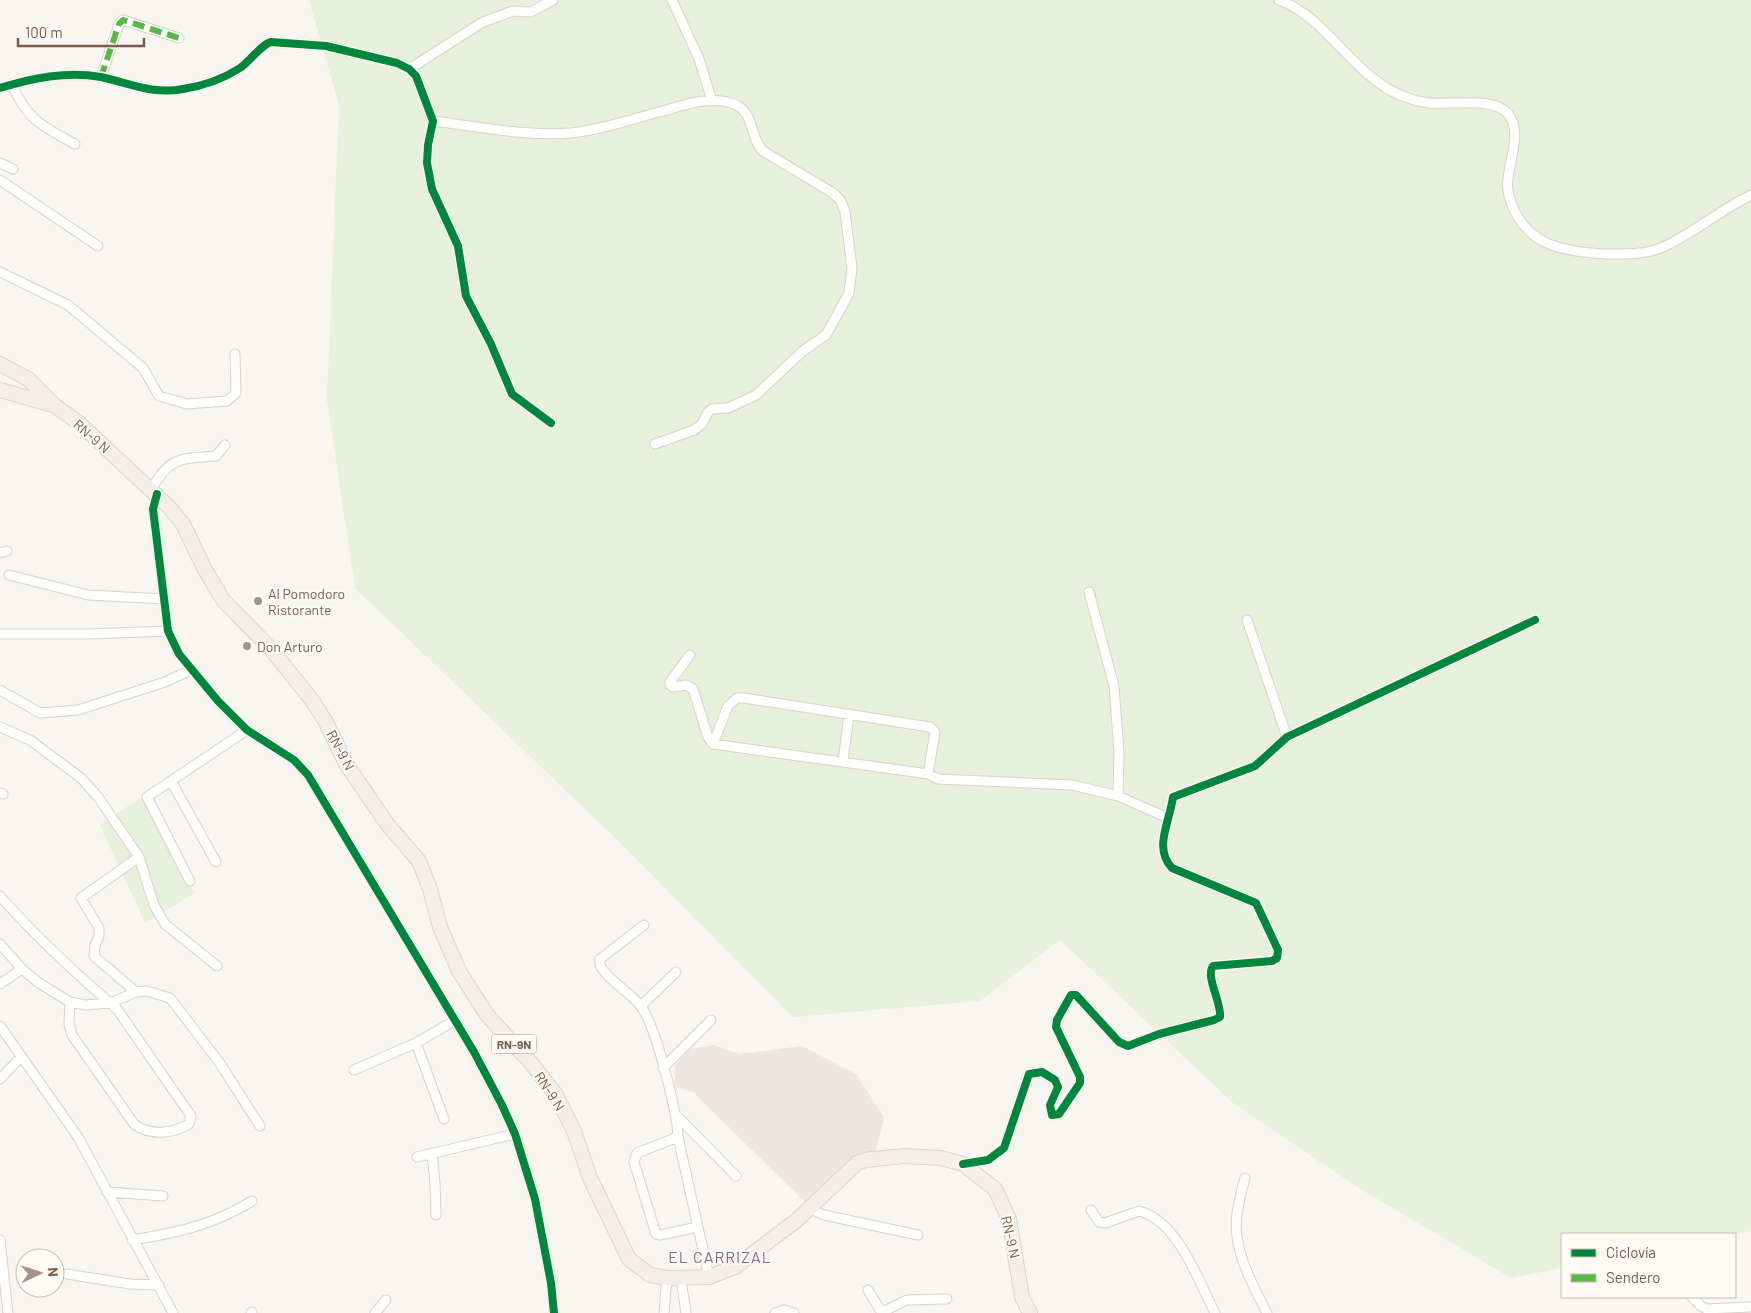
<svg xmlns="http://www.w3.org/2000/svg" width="1751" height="1313" viewBox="0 0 1751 1313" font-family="Barlow,sans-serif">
<rect width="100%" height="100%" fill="#f9f5f0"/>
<path fill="#ede5e0" d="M713,1045L740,1054L802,1046L856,1074L884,1117L876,1150L859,1158L805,1202L693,1092L675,1087V1066L690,1049Z"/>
<path fill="#e7f0db" d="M309,0H1751V1231L1734,1234H1562V1268L1511,1278L1357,1187L1233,1103L1060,940L980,1001L793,1017L612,835L355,588L327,400L339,105Z
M143,796L195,893L145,923L100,825Z"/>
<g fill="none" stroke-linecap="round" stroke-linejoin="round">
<defs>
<path id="street" d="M672,0L699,59L712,101
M1279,0C1326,17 1353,75 1400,95C1410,99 1419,102 1429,103C1450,105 1496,96 1509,115C1525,138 1502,171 1509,196C1523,246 1563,252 1607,254C1626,254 1645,255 1663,247C1694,233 1720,210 1751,195
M409,69L483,22L513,11L531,12L553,0
M101,77L119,24L123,20L179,38
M12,84C27,120 42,126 75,144
M0,88C33,78 66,71 101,77C129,83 153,95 183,89C202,86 223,79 240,68C249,62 262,44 271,42L326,46L397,63L409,69L416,76L433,121L428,145L427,163L432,189L458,246L466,296L491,344L512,394L551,423
M433,121C476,126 527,137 570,133C601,130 632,119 663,111C684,105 712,95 734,104C755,112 749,137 763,151L833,193L841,201L845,212L852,268L849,293L826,335L804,350L756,395L728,408L712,409L708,412L702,424L694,430L655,444
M0,163L13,169
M0,180L98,246
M0,272L68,305L143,368L159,396L187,404L227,401L236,393L235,354
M151,490C170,456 180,459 216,456L225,445
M157,494L153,509L168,631L179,654L218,701L247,730L294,760L308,775L474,1052L502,1105L515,1134L535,1199L551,1283L554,1313
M0,553L7,551
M9,575L88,595L165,599
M1089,592L1114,686L1119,752L1118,796
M1247,620L1287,737
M0,634H88L168,631
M690,655L670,682V685L673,687L686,685L693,689L708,737L713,744L928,774L938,779L1072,785L1118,796L1168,818
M0,690L40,713L78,710L165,682L191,670
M0,727L30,740L81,778L98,797L139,857L154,905L165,924L217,966
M713,744L728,706L737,698H744L930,727L935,732L928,774
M843,761L849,715
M171,781L216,862
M0,793L3,794
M190,881L147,797L247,730
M0,896C34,935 71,969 110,1003L117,1009L191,1116L189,1124C172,1134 150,1136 134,1124L72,1035L69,1024L70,1002L85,1005L110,1003L136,992L147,991L170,998L219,1062L260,1126
M644,925L600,959V965C608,981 629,991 640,1005C656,1025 677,1112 678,1137L709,1277
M0,944L22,969L0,984
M22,969L39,983L70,1002
M136,992L94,956L95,945L99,936V928L81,898L139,857
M641,1006L676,972
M0,1026L78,1137L173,1313
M416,1043L444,1119
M663,1068L711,1020
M354,1070L416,1043L454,1021
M0,1079L21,1057
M678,1117L736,1176
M678,1137L637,1153L634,1162L656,1234L660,1235L698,1227
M432,1153L435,1183L436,1215
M417,1157L515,1134
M963,1164L988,1160L1004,1148L1029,1074L1042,1072L1055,1080L1058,1087L1050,1105L1052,1115L1059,1114L1080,1083V1077L1056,1027L1057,1020L1071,995H1076L1119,1042L1128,1046L1159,1034L1214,1020L1220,1017C1222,1003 1205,977 1213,966L1272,961L1277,958L1278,950L1256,903L1172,868C1153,848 1170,821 1173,797L1255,766L1287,737L1535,620
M1245,1178C1242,1189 1239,1201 1237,1213C1232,1248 1251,1282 1267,1313
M107,1192L163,1196
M808,1208L824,1215L918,1235
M1091,1210L1099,1222L1105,1223L1139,1211C1178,1221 1198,1280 1215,1313
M0,1240L8,1313
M132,1240C177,1233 213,1225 252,1201
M67,1274L130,1284L159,1285
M681,1279L686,1313
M868,1290L882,1313
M1692,1297L1701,1306L1706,1309L1751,1307
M882,1312L907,1300L947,1299
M251,1313L252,1312
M375,1313L386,1300
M664,1313L667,1278
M775,1313L784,1310L794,1313"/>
<path id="primary" d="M0,364L28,379L54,405L79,423L169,507L183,524L204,568L223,600L270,648L311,699L326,722L346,764L388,825L419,861L430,889L440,927L459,971L487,1015L532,1064L556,1095L574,1131L590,1178L629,1259L650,1275L667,1278L709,1277L735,1267L797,1220L857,1163L865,1160L904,1156L941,1158L963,1164L995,1189L1009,1219L1022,1297L1030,1313
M0,390L53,405"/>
</defs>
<use href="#street" stroke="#d7d1cb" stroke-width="11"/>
<use href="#primary" stroke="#dad1cc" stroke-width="16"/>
<use href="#street" stroke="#fefefd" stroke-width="9"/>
<use href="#primary" stroke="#f3eee8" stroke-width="14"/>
<path stroke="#58b947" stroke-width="6" stroke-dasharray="12 6" stroke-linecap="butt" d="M101,77L119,24L123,20L179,38"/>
<defs>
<path id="cycleway" d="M0,88C33,78 66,71 101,77C129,83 153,95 183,89C202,86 223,79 240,68C249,62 262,44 271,42L326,46L397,63L409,69L416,76L433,121L428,145L427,163L432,189L458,246L466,296L491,344L512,394L551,423
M157,494L153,509L168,631L179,654L218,701L247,730L294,760L308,775L474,1052L502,1105L515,1134L535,1199L551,1283L554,1313
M963,1164L988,1160L1004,1148L1029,1074L1042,1072L1055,1080L1058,1087L1050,1105L1052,1115L1059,1114L1080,1083V1077L1056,1027L1057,1020L1071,995H1076L1119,1042L1128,1046L1159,1034L1214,1020L1220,1017C1222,1003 1205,977 1213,966L1272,961L1277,958L1278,950L1256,903L1172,868C1153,848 1170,821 1173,797L1255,766L1287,737L1535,620"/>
</defs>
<use href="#cycleway" stroke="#fffaf3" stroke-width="11"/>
<use href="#cycleway" stroke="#00873e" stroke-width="8"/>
</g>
<g fill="#a69286" stroke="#fffaf3" stroke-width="2">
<circle cx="258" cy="601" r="5"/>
<circle cx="247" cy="646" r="5"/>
</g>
<g text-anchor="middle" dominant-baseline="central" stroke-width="4" stroke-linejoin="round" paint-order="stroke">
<rect fill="#fffaf3" stroke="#a28b7f" stroke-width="1" x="491.5" y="1034.5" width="45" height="19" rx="4"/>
<g font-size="12" font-weight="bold" fill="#7a5c4d">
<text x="514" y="1044">RN-9N</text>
</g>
<g font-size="14" fill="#7a5c4d" stroke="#fffaf3">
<text transform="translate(92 436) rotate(41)">RN-9 N</text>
<text transform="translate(341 750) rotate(62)">RN-9 N</text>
<text transform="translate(550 1091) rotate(57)">RN-9 N</text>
<text transform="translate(1011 1237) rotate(77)">RN-9 N</text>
</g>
<g font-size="14" fill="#7a5c4d" stroke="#fffaf3" text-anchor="start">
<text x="268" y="593">Al Pomodoro<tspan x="268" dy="16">Ristorante</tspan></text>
<text x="257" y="646">Don Arturo</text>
</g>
<g font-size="16" letter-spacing="1" fill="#846695" stroke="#fffaf3">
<text x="720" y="1256">EL CARRIZAL</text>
</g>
</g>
<rect x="1561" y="1233" width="175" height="65" fill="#fffaf3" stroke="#cabbb1"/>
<rect x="1571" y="1249" width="25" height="8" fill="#00873e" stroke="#cabbb1"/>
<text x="1606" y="1258" font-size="15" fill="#7a5c4d">Ciclovía</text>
<rect x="1571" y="1274" width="25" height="8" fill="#58b947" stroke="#cabbb1"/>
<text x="1606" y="1283" font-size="15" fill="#7a5c4d">Sendero</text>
<g transform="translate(40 1273) rotate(86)"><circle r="24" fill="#fffaf3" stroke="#cabbb1"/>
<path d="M0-4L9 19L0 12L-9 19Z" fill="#a69286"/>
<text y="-8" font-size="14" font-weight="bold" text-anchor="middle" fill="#7a5c4d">N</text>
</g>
<path d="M18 38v8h126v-8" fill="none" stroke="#7a5c4d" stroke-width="2.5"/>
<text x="25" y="38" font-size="15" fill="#7a5c4d" stroke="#fffaf3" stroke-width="4" paint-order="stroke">100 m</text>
</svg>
